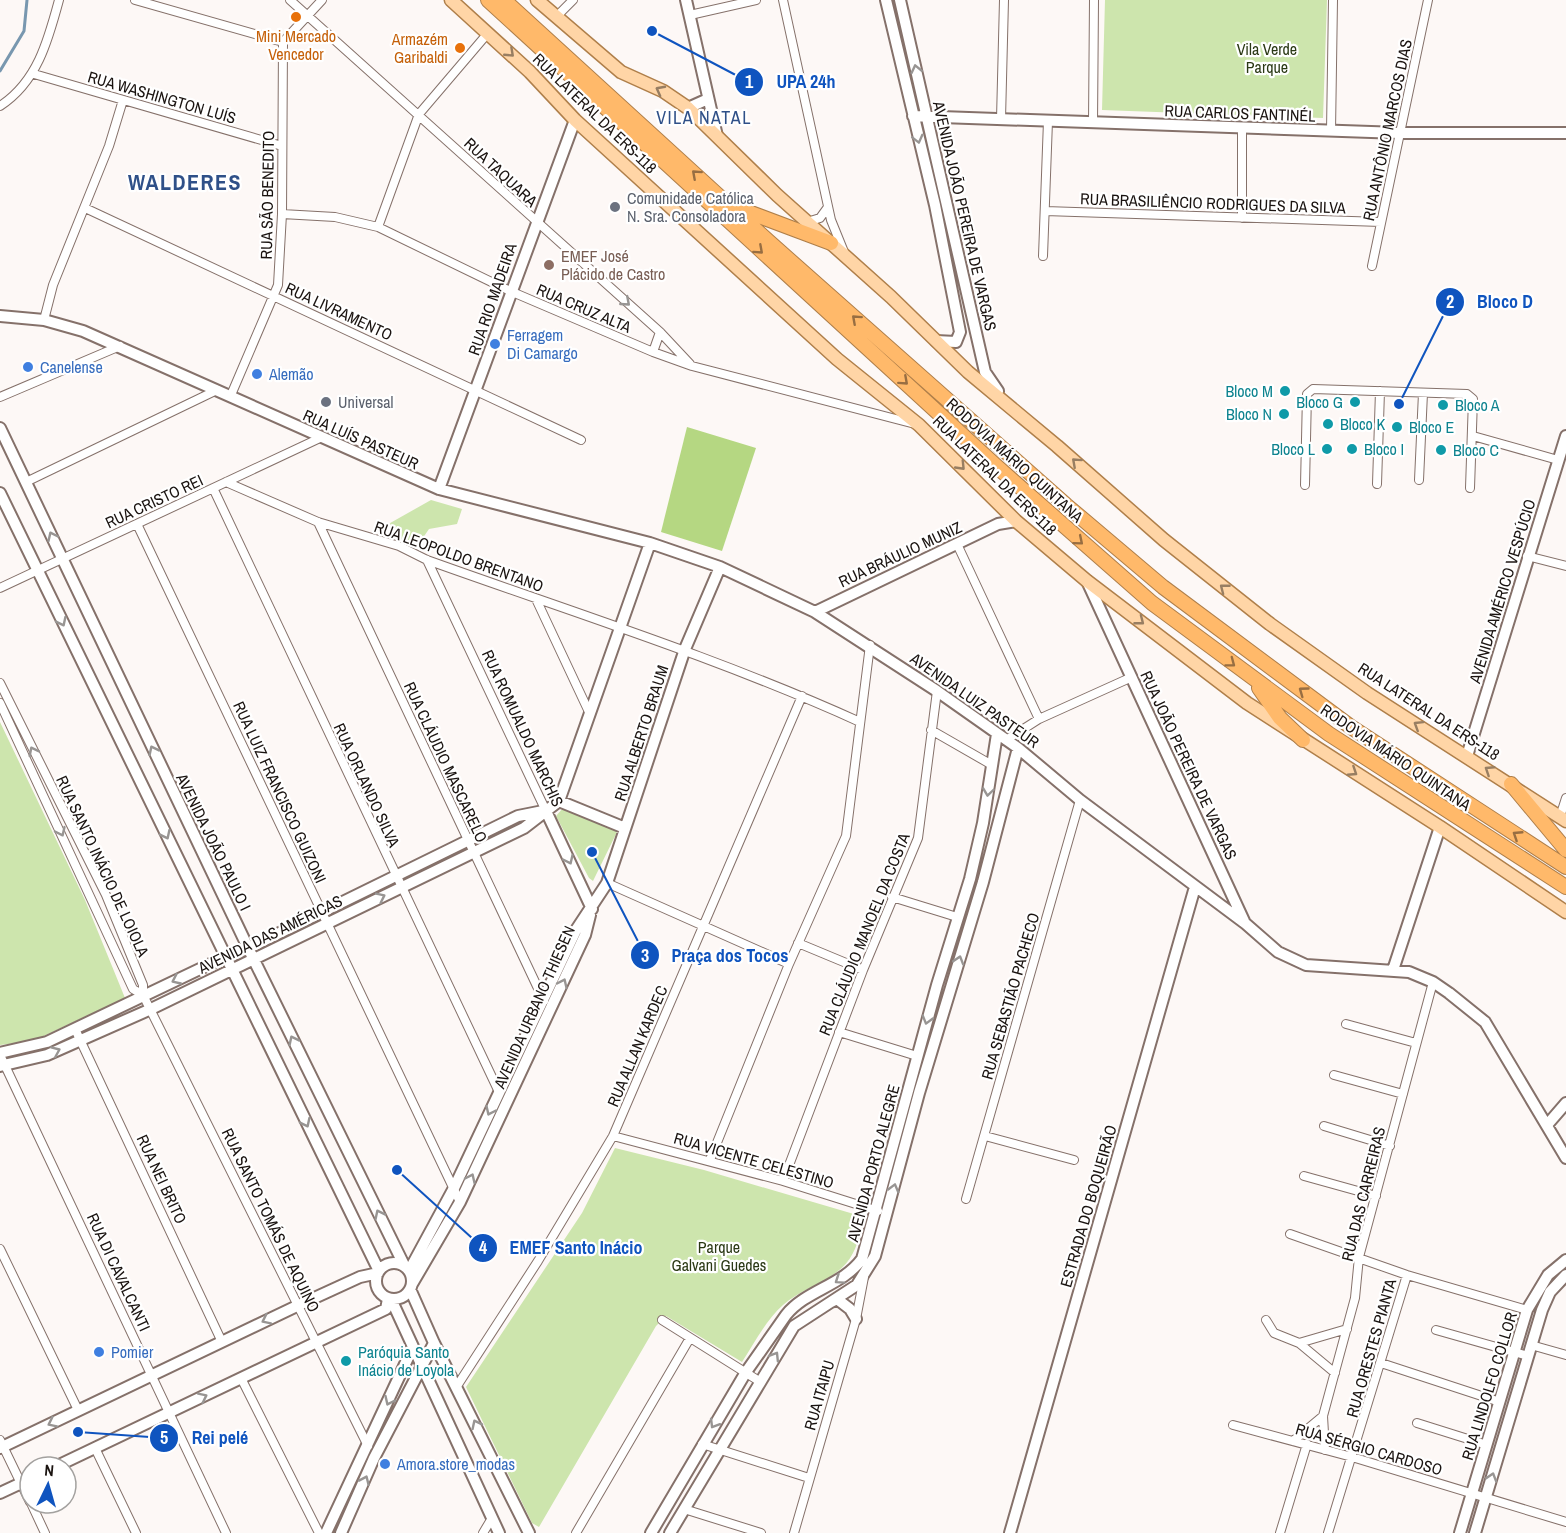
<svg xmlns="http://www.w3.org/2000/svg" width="1566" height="1533" viewBox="0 0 1566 1533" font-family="'Archivo Narrow',sans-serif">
<rect width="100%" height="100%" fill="#fdf8f6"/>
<path fill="#cde5ad" d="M1105,0H1327L1323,118L1102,110Z
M431,500L462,509L457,524L429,529L418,545L376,531Z
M0,722L85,900L125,998L33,1041L0,1045Z
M563,808L618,830L593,881L589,878L556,816Z
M615,1148L704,1170L864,1217C861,1228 859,1242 853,1253C840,1280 804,1286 783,1305C766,1320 754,1344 742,1362L666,1316L656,1326L539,1527L532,1523L466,1387L582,1213Z"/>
<path fill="#b5d782" d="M687,427L756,448L722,551L661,532Z"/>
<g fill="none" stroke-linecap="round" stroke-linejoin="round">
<path stroke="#7897af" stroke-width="3" d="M0,71L24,31L27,0"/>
<defs>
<path id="street" d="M135,0L283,42
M290,0L660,332L690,364
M783,0L831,220L844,252
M690,15L756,0
M556,17L573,0
M34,74L282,146
M0,106C37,82 48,41 59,0
M1001,119L1004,0
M1093,123L1094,0
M1331,131L1333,0
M85,208L581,440
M1045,211L1381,222
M282,214L335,217L378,227L510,291L653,352L692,366L915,424
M1242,218V128
M807,222L820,218L828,207
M378,227L419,114L488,33
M1043,256L1048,121
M1372,266L1428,0
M44,320L53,285L109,146L123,100
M653,352L660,332
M231,395L278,285L282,214L283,42L322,0
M0,397L120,346
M1473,436L1558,460
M1419,480L1423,393
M26,482L217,390
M226,482L318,522L399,546L427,560C572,612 719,658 860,722
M1377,484L1380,391
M1305,485L1307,394L1313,389L1467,394L1473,399L1470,488
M213,488L499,1092
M318,522L544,1001
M137,524L460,1202
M957,544L1039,719
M1527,556L1566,566
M427,560L546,811
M0,588L320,438
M536,599L589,712
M0,683L106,895L143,985V995L368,1446
M0,703L133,989L143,995
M931,730L992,765
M1006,740L1039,719L1132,677
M1560,817L1566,798
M607,883L789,964
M892,897L957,917
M798,943L863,970
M1346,1024L1416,1043
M75,1029L222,1342
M839,1032L917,1056
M0,1055L226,1533
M1334,1075L1403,1094
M1324,1126L1390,1146
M613,1136L783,1181L878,1211
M985,1136L1074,1160
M710,1160L789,964L846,836L870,645
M1304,1176L1376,1196
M783,1181L863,970L918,838L937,691
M966,1199L1080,800
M1290,1234L1407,1275L1527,1310
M0,1249L78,1410
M662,1320L759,1381
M1266,1320L1274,1333L1299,1343L1335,1373
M1436,1330L1528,1356
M1299,1343L1347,1329
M1531,1345L1566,1355
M1381,1363L1500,1402
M241,1378L319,1533
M457,1386L538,1261L613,1136L802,696
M1417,1423L1487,1445
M1233,1425L1352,1457L1566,1522
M0,1440L30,1502
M1293,1441L1323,1416
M702,1444L809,1478
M95,1448L136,1533
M1325,1450L1323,1416L1355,1298L1359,1257L1433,982
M31,1503L45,1533
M684,1509L761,1533
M483,1533L492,1518
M576,1533L690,1338
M794,1533L856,1319L864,1277
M1280,1533L1307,1444
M1328,1533L1407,1275"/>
<path id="secondary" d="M686,0L717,136
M886,0L935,205L960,332L956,342L936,341
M900,0L985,372L998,391
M688,108L708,99
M913,116L1400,133H1566
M0,316L44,320L83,331L439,489L650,543L720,567L815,612L937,691L1018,748L1080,800L1246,924L1278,952L1306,965L1409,972L1433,982L1449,993L1485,1022L1566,1158
M0,428L253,958L405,1267
M439,489L575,120
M0,493L379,1271
M1087,581L1244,921
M815,612L998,524L1016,521
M1467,756L1566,436
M559,801L625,828
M546,811L592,909
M1393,970L1440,827
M0,1053L47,1042L225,957L249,948L518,816L543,811
M0,1066L47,1055L151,1009L524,828L559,801L650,543
M1547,1125L1566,1103
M376 1281a18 18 0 1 1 36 0a18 18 0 1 1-36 0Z
M409,1271L454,1188L576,930L607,883L685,649L720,567
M412,1284L460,1202L585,935L590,915
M410,1289L434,1343L529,1533
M391,1299L499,1533
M831,1302L837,1299L850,1309L856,1319
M0,1448L299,1305L360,1277L378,1273
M55,1467L386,1309L388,1299
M0,1493L30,1479
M326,1533L413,1347
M341,1533L374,1458L434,1343
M651,1533L746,1372L786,1315C806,1290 842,1286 862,1259L937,985L970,879L983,823L997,734
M670,1533L794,1326L857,1285L875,1256L919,1093L983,882L1018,748
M1010,1533L1195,887
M1460,1533L1527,1310L1548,1275L1566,1260
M1475,1533L1542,1310L1550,1292L1566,1275"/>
<path id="primary" d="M451,0L530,72L575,120L837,359L919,425L1016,521L1087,581L1247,703L1440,827L1566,912
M537,0L621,72L663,91L688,108L777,195L891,297L968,372L1057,446L1164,540L1270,624L1367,693L1566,821"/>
<path id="highway" d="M488,0L995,465L1152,603L1329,734L1566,887
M504,0L768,241L1066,505L1163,587L1351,727L1566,867
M735,207L831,243
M1259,688L1280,718L1303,740
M1511,784L1566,850"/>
</defs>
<use href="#street" stroke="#85716a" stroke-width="10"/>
<use href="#secondary" stroke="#85716a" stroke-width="14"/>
<use href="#primary" stroke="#af7f4a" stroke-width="15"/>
<use href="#highway" stroke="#af7f4a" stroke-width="16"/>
<use href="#street" stroke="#fff" stroke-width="8"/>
<use href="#secondary" stroke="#fff" stroke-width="10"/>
<use href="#primary" stroke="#ffd5a6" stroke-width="12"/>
<use href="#highway" stroke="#ffb96a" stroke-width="14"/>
</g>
<defs><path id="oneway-chevron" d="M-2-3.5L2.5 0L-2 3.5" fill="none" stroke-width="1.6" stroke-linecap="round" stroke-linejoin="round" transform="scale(1.5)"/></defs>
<g stroke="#987e62">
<use href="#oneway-chevron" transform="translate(510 53) rotate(43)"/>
<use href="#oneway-chevron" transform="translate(660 90) rotate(-152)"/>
<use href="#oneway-chevron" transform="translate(1076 462) rotate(-138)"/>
<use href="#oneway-chevron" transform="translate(961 466) rotate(46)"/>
<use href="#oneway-chevron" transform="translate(1224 588) rotate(-142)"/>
<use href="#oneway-chevron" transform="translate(1140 621) rotate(38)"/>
<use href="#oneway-chevron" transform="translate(1418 725) rotate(-148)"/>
<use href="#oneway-chevron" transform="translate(1489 770) rotate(-147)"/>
<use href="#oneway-chevron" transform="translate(1353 772) rotate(33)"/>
</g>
<g stroke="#989593">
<use href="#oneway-chevron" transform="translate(916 69) rotate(-103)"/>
<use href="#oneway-chevron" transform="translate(918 139) rotate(76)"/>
<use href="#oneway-chevron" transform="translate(626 302) rotate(41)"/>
<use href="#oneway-chevron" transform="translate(52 536) rotate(-115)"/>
<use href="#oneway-chevron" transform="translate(62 622) rotate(64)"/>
<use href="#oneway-chevron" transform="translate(153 750) rotate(-116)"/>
<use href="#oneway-chevron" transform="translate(33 751) rotate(-117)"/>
<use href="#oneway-chevron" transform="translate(988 792) rotate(98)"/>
<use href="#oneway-chevron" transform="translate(61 832) rotate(65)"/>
<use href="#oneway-chevron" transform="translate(166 835) rotate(64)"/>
<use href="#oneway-chevron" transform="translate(569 860) rotate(65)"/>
<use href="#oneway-chevron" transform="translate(381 897) rotate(-26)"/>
<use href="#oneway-chevron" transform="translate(959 960) rotate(-73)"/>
<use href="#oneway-chevron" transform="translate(176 980) rotate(155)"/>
<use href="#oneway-chevron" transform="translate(563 983) rotate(-65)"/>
<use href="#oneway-chevron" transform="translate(927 1020) rotate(106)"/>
<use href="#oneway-chevron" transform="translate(293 1040) rotate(-116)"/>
<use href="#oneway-chevron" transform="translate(56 1051) rotate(-23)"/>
<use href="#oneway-chevron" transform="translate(490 1111) rotate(115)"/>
<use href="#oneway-chevron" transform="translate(306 1123) rotate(64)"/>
<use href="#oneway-chevron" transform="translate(471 1178) rotate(-65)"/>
<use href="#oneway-chevron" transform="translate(894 1188) rotate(-75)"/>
<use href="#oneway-chevron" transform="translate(379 1214) rotate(-116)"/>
<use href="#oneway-chevron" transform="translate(839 1280) rotate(146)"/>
<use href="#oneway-chevron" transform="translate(266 1320) rotate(154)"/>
<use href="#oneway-chevron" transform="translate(775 1356) rotate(-58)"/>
<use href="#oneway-chevron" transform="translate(203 1397) rotate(-26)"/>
<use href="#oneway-chevron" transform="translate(389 1401) rotate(115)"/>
<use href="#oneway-chevron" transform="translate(52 1423) rotate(154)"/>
<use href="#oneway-chevron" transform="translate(476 1424) rotate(-116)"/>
<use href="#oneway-chevron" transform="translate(714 1424) rotate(121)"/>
<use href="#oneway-chevron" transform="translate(1492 1477) rotate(-73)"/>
<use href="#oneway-chevron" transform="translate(365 1480) rotate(-66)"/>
</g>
<g stroke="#986e42">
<use href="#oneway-chevron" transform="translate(696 174) rotate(-138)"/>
<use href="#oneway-chevron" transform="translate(759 250) rotate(42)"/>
<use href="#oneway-chevron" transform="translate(856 319) rotate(-138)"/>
<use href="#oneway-chevron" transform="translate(904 381) rotate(42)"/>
<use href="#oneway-chevron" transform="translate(1079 541) rotate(40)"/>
<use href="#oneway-chevron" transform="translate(1231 663) rotate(37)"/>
<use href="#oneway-chevron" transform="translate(1303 691) rotate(-144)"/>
<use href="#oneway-chevron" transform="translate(1517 835) rotate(-147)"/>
</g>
<g fill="#e8710a" stroke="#fff" stroke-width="2">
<circle cx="296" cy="17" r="6"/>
<circle cx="460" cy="48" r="6"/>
</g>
<g fill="#6b7280" stroke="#fff" stroke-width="2">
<circle cx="615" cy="207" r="6"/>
<circle cx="326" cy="402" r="6"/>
</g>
<circle fill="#8d6e63" stroke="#fff" stroke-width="2" cx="549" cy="265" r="6"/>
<g fill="#3f7fe0" stroke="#fff" stroke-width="2">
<circle cx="495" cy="344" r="6"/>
<circle cx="28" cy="367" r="6"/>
<circle cx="257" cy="374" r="6"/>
<circle cx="99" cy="1352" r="6"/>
<circle cx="385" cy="1464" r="6"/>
</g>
<g fill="#0f9aa8" stroke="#fff" stroke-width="2">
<circle cx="1285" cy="391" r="6"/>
<circle cx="1355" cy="402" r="6"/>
<circle cx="1443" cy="405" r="6"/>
<circle cx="1284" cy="414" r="6"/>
<circle cx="1328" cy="424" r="6"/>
<circle cx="1397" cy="427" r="6"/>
<circle cx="1327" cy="449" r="6"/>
<circle cx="1352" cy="449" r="6"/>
<circle cx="1441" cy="450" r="6"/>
<circle cx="346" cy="1361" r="6"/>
</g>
<g text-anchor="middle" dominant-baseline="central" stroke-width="4.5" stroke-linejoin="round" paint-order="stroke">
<g font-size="16" fill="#c56008" stroke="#fff">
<text x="296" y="36">Mini Mercado<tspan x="296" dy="18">Vencedor</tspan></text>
<text x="448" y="39" text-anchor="end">Armazém<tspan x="448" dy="18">Garibaldi</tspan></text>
</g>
<g font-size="16" fill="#2b3915" stroke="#fff">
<text x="1267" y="49">Vila Verde<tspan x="1267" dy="18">Parque</tspan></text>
<text x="719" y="1247">Parque<tspan x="719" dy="18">Galvani Guedes</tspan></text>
</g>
<g font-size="16" fill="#1a1310" stroke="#fff">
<text transform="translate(162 97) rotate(16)">RUA WASHINGTON LUÍS</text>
<text transform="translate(595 113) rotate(44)">RUA LATERAL DA ERS-118</text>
<text transform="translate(1240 113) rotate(2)">RUA CARLOS FANTINÉL</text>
<text transform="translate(1387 130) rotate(-78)">RUA ANTÔNIO MARCOS DIAS</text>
<text transform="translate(501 172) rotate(43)">RUA TAQUARA</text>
<text transform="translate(267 195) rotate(-89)">RUA SÃO BENEDITO</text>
<text transform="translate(1213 203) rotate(2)">RUA BRASILIÊNCIO RODRIGUES DA SILVA</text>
<text transform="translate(965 216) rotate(77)">AVENIDA JOÃO PEREIRA DE VARGAS</text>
<text transform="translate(492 299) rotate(-71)">RUA RIO MADEIRA</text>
<text transform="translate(584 308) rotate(23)">RUA CRUZ ALTA</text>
<text transform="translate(339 311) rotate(25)">RUA LIVRAMENTO</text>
<text transform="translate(361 439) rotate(24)">RUA LUÍS PASTEUR</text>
<text transform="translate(1015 460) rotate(42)">RODOVIA MÁRIO QUINTANA</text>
<text transform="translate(995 475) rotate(44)">RUA LATERAL DA ERS-118</text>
<text transform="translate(154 501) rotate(-25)">RUA CRISTO REI</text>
<text transform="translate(900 554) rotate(-25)">RUA BRÁULIO MUNIZ</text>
<text transform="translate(459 556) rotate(20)">RUA LEOPOLDO BRENTANO</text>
<text transform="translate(1502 591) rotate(-73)">AVENIDA AMÉRICO VESPÚCIO</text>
<text transform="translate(975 700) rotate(35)">AVENIDA LUIZ PASTEUR</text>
<text transform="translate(1429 711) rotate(33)">RUA LATERAL DA ERS-118</text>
<text transform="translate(523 728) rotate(65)">RUA ROMUALDO MARCHIS</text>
<text transform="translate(641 733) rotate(-72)">RUA ALBERTO BRAUM</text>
<text transform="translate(1396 757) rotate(34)">RODOVIA MÁRIO QUINTANA</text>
<text transform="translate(446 762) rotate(65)">RUA CLÁUDIO MASCARELO</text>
<text transform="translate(1189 765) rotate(65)">RUA JOÃO PEREIRA DE VARGAS</text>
<text transform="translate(367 785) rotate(65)">RUA ORLANDO SILVA</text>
<text transform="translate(280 792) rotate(65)">RUA LUIZ FRANCISCO GUIZONI</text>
<text transform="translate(214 842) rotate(64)">AVENIDA JOÃO PAULO I</text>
<text transform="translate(103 866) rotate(65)">RUA SANTO INÁCIO DE LOIOLA</text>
<text transform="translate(270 934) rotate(-26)">AVENIDA DAS AMÉRICAS</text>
<text transform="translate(864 934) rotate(-68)">RUA CLÁUDIO MANOEL DA COSTA</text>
<text transform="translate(1010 996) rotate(-74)">RUA SEBASTIÃO PACHECO</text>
<text transform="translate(534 1007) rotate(-66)">AVENIDA URBANO THIESEN</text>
<text transform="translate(637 1046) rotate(-67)">RUA ALLAN KARDEC</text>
<text transform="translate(754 1160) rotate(16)">RUA VICENTE CELESTINO</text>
<text transform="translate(873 1163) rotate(-75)">AVENIDA PORTO ALEGRE</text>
<text transform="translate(162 1179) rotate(65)">RUA NEI BRITO</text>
<text transform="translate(1363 1194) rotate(-76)">RUA DAS CARREIRAS</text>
<text transform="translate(1088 1206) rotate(-74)">ESTRADA DO BOQUEIRÃO</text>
<text transform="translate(271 1220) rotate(64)">RUA SANTO TOMÁS DE AQUINO</text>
<text transform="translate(119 1272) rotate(65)">RUA DI CAVALCANTI</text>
<text transform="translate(1371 1348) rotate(-74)">RUA ORESTES PIANTA</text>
<text transform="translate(1489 1386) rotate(-73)">RUA LINDOLFO COLLOR</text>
<text transform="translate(819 1395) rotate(-74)">RUA ITAIPU</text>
<text transform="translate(1369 1449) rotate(16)">RUA SÉRGIO CARDOSO</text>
</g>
<g font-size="16" fill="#5b616d" stroke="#fff" text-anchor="start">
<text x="627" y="198">Comunidade Católica<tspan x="627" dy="18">N. Sra. Consoladora</tspan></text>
<text x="338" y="402">Universal</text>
</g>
<g font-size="16" fill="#785e54" stroke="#fff" text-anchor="start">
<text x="561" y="256">EMEF José<tspan x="561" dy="18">Plácido de Castro</tspan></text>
</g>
<g font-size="16" fill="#366cbe" stroke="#fff" text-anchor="start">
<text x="507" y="335">Ferragem<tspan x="507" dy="18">Di Camargo</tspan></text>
<text x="40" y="367">Canelense</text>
<text x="269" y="374">Alemão</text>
<text x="111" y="1352">Pomier</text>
<text x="397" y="1464">Amora.store_modas</text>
</g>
<g font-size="16" fill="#0d838f" stroke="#fff" text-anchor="start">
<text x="1273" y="391" text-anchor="end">Bloco M</text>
<text x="1343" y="402" text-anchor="end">Bloco G</text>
<text x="1455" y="405">Bloco A</text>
<text x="1272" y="414" text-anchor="end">Bloco N</text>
<text x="1340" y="424">Bloco K</text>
<text x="1409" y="427">Bloco E</text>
<text x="1315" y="449" text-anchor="end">Bloco L</text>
<text x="1364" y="449">Bloco I</text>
<text x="1453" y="450">Bloco C</text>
<text x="358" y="1352">Paróquia Santo<tspan x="358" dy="18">Inácio de Loyola</tspan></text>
</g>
<g font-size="18" letter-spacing="1.5" fill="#2f5088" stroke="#fff">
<text x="704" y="117">VILA NATAL</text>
</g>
<g font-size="22" font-weight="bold" letter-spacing="1.5" fill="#2f5088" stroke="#fff">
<text x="185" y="182">WALDERES</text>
</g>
</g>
<path fill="none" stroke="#0f54bf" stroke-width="2" d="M652 31L749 82M1399 404L1450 302M592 852L645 955M397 1170L483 1248M78 1432L164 1438"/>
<g fill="#0f54bf" stroke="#fff" stroke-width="2">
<circle cx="652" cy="31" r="6"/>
<circle cx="1399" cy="404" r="6"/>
<circle cx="592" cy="852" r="6"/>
<circle cx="397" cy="1170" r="6"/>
<circle cx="78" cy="1432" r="6"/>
<circle cx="749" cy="82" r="15"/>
<circle cx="1450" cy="302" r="15"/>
<circle cx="645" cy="955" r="15"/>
<circle cx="483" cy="1248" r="15"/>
<circle cx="164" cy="1438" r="15"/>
</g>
<g font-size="18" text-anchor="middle" font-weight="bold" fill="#fff">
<text x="749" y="88">1</text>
<text x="1450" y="308">2</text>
<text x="645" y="962">3</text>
<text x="483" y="1254">4</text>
<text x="164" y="1444">5</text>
</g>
<g font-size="18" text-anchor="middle" font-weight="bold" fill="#0f54bf" stroke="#fff" stroke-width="4.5" stroke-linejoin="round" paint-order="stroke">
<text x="806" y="88">UPA 24h</text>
<text x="1505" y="308">Bloco D</text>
<text x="730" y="962">Praça dos Tocos</text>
<text x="576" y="1254">EMEF Santo Inácio</text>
<text x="220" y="1444">Rei pelé</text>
</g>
<g transform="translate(48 1485) rotate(5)"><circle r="28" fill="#ffffff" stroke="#a3a19f" stroke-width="1.5"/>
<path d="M0-4.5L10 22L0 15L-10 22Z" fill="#0f54bf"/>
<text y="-9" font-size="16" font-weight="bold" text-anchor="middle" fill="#1a1310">N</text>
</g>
</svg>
